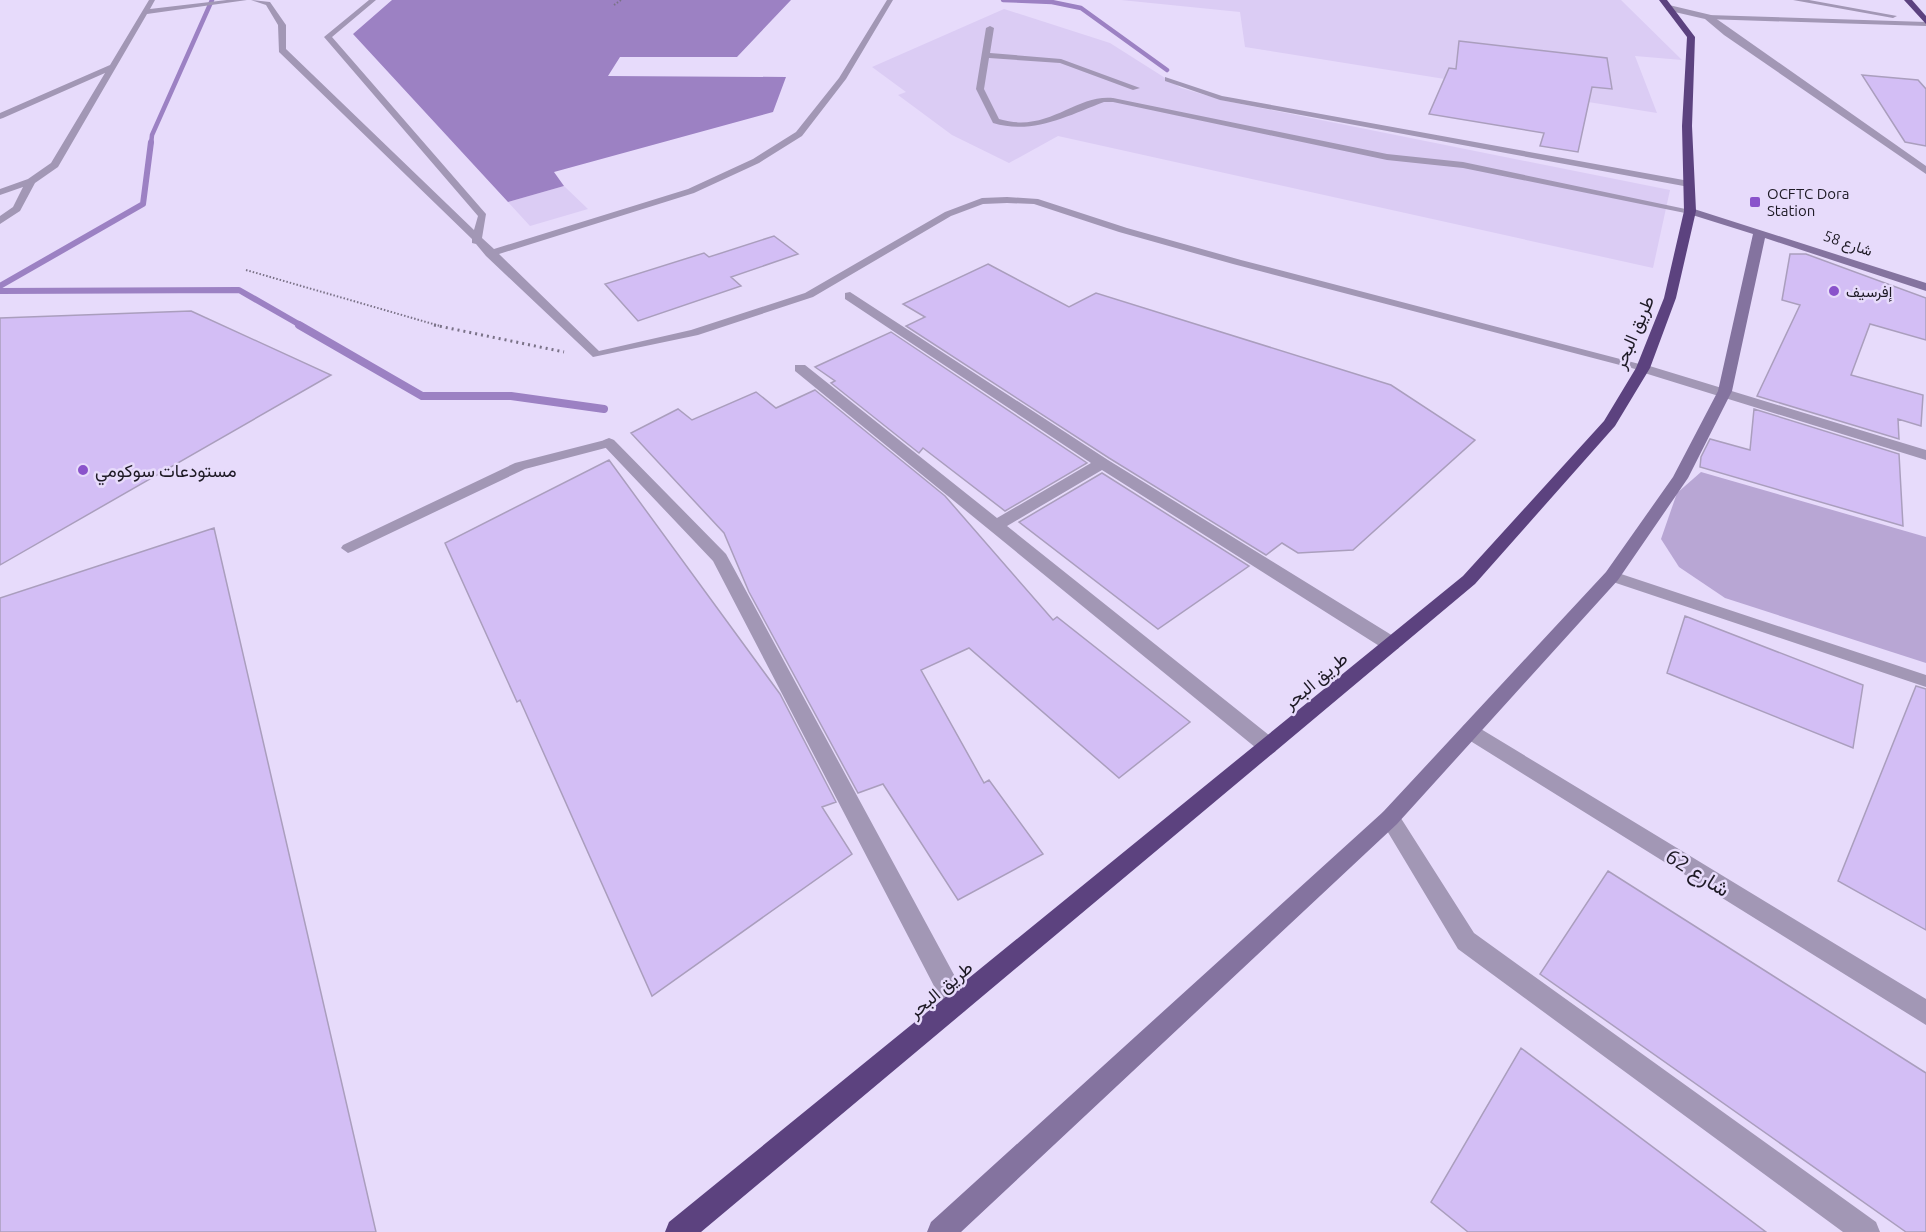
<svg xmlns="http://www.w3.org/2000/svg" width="1926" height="1232" viewBox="0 0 1926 1232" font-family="Ubuntu,Vazirmatn,sans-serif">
<rect width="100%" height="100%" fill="#e7dbfb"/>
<path fill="#dbccf4" d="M1121,0H1621L1682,60L1635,56L1657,113L1245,47L1240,12Z
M1004,9L1110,43L1181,88L1226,101L1670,190L1653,268L1058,136L1009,163L952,135L898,95L906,92L872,67Z
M564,186L588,209L530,226L508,202Z"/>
<path fill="#b8a6d4" d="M1701,472L1926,537V663L1725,598L1679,567L1661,539L1677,493Z"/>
<path fill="#9c81c3" d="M392,0H791L737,57H620L608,76L786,77L773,112L554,172L564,186L508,202L353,34Z"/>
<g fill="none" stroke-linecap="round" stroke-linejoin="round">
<path stroke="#9c81c3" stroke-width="4.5" d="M1003,0L1052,2L1081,8L1167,70
M151,144L152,135L212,0"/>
<path stroke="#9c81c3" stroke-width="6" d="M0,286L143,204L151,142
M0,291L239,290L302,326"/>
<path stroke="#9c81c3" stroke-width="8" d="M299,325L422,396H511L604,409"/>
</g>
<path fill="#d3bef5" stroke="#aa9ebd" stroke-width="1.5" d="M1459,41L1607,58L1612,89L1592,87L1578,152L1540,146L1544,133L1429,114L1449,68L1456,69Z
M1862,75L1918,80L1926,89V146L1905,142Z
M774,236L798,254L731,277L741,286L638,321L605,284L704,253L709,257Z
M1790,254H1806L1926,298V340L1870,324L1851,375L1923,395L1921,426L1898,419L1899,439L1757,396L1800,305L1782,300Z
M988,264L1069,307L1096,293L1391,385L1475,440L1353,550L1298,553L1282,543L1266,555L1109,458L906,326L925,317L903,304Z
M191,311L331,375L0,565V318Z
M891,332L1087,463L1005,511L923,448L919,453L831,383L835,381L815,367Z
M815,390L945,496L1053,620L1057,617L1190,722L1119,778L969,648L921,670L984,783L989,780L1043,854L958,900L883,784L858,793L749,592L724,533L631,433L678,409L692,420L756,392L776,408Z
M1754,409L1899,454L1903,526L1700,467L1701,457L1710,439L1750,450Z
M609,460L780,694L836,802L822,807L852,854L652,996L520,700L517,702L445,543Z
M1102,473L1249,566L1158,629L1019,522Z
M214,528L376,1232H0V598Z
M1685,616L1863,685L1853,748L1667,673Z
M1916,686L1926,689V930L1838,881Z
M1608,871L1926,1073V1232H1906L1540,974Z
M1521,1048L1766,1232H1468L1431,1202Z"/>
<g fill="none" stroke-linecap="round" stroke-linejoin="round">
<path stroke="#7a7287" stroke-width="2" stroke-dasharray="1.5 2" stroke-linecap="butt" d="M614,5L621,0
M246,270L440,326"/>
<path stroke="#7a7287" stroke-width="3" stroke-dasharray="2 4" stroke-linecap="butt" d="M434,325L564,352"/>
<path fill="#a297b5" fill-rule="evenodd" d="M149,0H155L150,9L227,0H247L147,14L58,167L35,183L20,211L0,224V216L13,207L23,187L0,195V189L28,179L51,163L105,73L3,118L0,119V113L110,65Z
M251,0L270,2L286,25V49L474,230L478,216L324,37L369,0H376L332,37L486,214L482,238L494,249L688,189L753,159L796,132L839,78L887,0H893L846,79L802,136L759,163L694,193L499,254L599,351L691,330L805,293L945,212L982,198L1007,197L1038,199L1127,228L1241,260L1647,366L1649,368L1647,370H1639L1233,264L1119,232L1034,204L1007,203L983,204L951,216L813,297L698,335L593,357L486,256L476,244L472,243V239L279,52L278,25L266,5Z
M1793,0H1809L1897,16L1893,18Z
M1708,15L1926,22V26L1705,19Z
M990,26L994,28L990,53L1061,59L1140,88L1133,90L1060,63L989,58L984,89L999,119C1048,134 1075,94 1113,98L1387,154L1463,162L1695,211L1690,214L1463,168L1387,160L1113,102H1104C1067,116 1033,135 993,123L976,89L986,28Z
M1165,77L1222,96L1689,181L1694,184L1689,187L1220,100L1165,81Z
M609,439L613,440V446L525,469L353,551L348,553L341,548L343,545L515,463Z
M1612,571L1926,675V687L1607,580L1605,576L1607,572Z"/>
<path fill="#a297b5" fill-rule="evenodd" d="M1669,5L1711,15L1926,166V174L1724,35L1705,19L1666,10Z
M850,292L1108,460L1398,639L1400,644L1398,649H1384L1102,470L1007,526L1275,740L1278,746L1275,752L1268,754L1261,752L795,371V365H805L997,518L1091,463L845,299V293Z
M1643,364L1926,450V460L1638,371V365Z
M609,438L614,440L726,554L965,995L968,1003L965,1011L956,1015L947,1011L713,561L604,446L601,443L604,440Z
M1471,723L1926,999V1025L1464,737L1461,731L1464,725Z
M1390,809L1397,812L1474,933L1876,1222L1880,1232H1843L1458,949L1383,824L1379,818L1383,812Z"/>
<path fill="#84739f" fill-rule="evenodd" d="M1686,209H1694L1926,283V291L1765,238L1732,391L1688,478L1618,580L1397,824L961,1232H927L931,1222L1383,812L1606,572L1673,477L1718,391L1753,234L1686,213Z"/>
<path fill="#5c427f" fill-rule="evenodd" d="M1659,0H1667L1695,37L1692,126L1696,211L1676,298L1650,368L1615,426L1475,584L701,1232H665L669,1222L1463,576L1604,421L1636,368L1664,298L1684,211L1682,126L1687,37Z
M1904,0H1912L1926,16V24Z"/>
</g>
<g fill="#8a53cb" stroke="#e7dbfb" stroke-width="2">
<rect x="1749" y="196" width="12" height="12" rx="3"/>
<circle cx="1834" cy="291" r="6"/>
<circle cx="83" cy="470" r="6"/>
</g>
<g text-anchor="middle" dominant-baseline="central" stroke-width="5" stroke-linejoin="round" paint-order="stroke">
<g font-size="15" fill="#1e1a25" stroke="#e7dbfb" text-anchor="start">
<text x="1767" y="193">OCFTC Dora<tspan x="1767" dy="17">Station</tspan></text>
<text x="1846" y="291">إفرسيف</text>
</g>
<g font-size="15" fill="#1e1a25" stroke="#e7dbfb">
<text transform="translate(1848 243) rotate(19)">شارع 58</text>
</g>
<g font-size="18" fill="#1e1a25" stroke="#e7dbfb">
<text transform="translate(1633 332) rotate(-67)">طريق البحر</text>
<text transform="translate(1315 680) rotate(-40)">طريق البحر</text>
<text transform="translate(940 989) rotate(-40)">طريق البحر</text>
</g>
<g font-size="18" fill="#1e1a25" stroke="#e7dbfb" text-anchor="start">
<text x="95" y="470">مستودعات سوكومي</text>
</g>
<g font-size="21" fill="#1e1a25" stroke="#e7dbfb">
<text transform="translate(1698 872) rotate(32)">شارع 62</text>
</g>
</g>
</svg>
